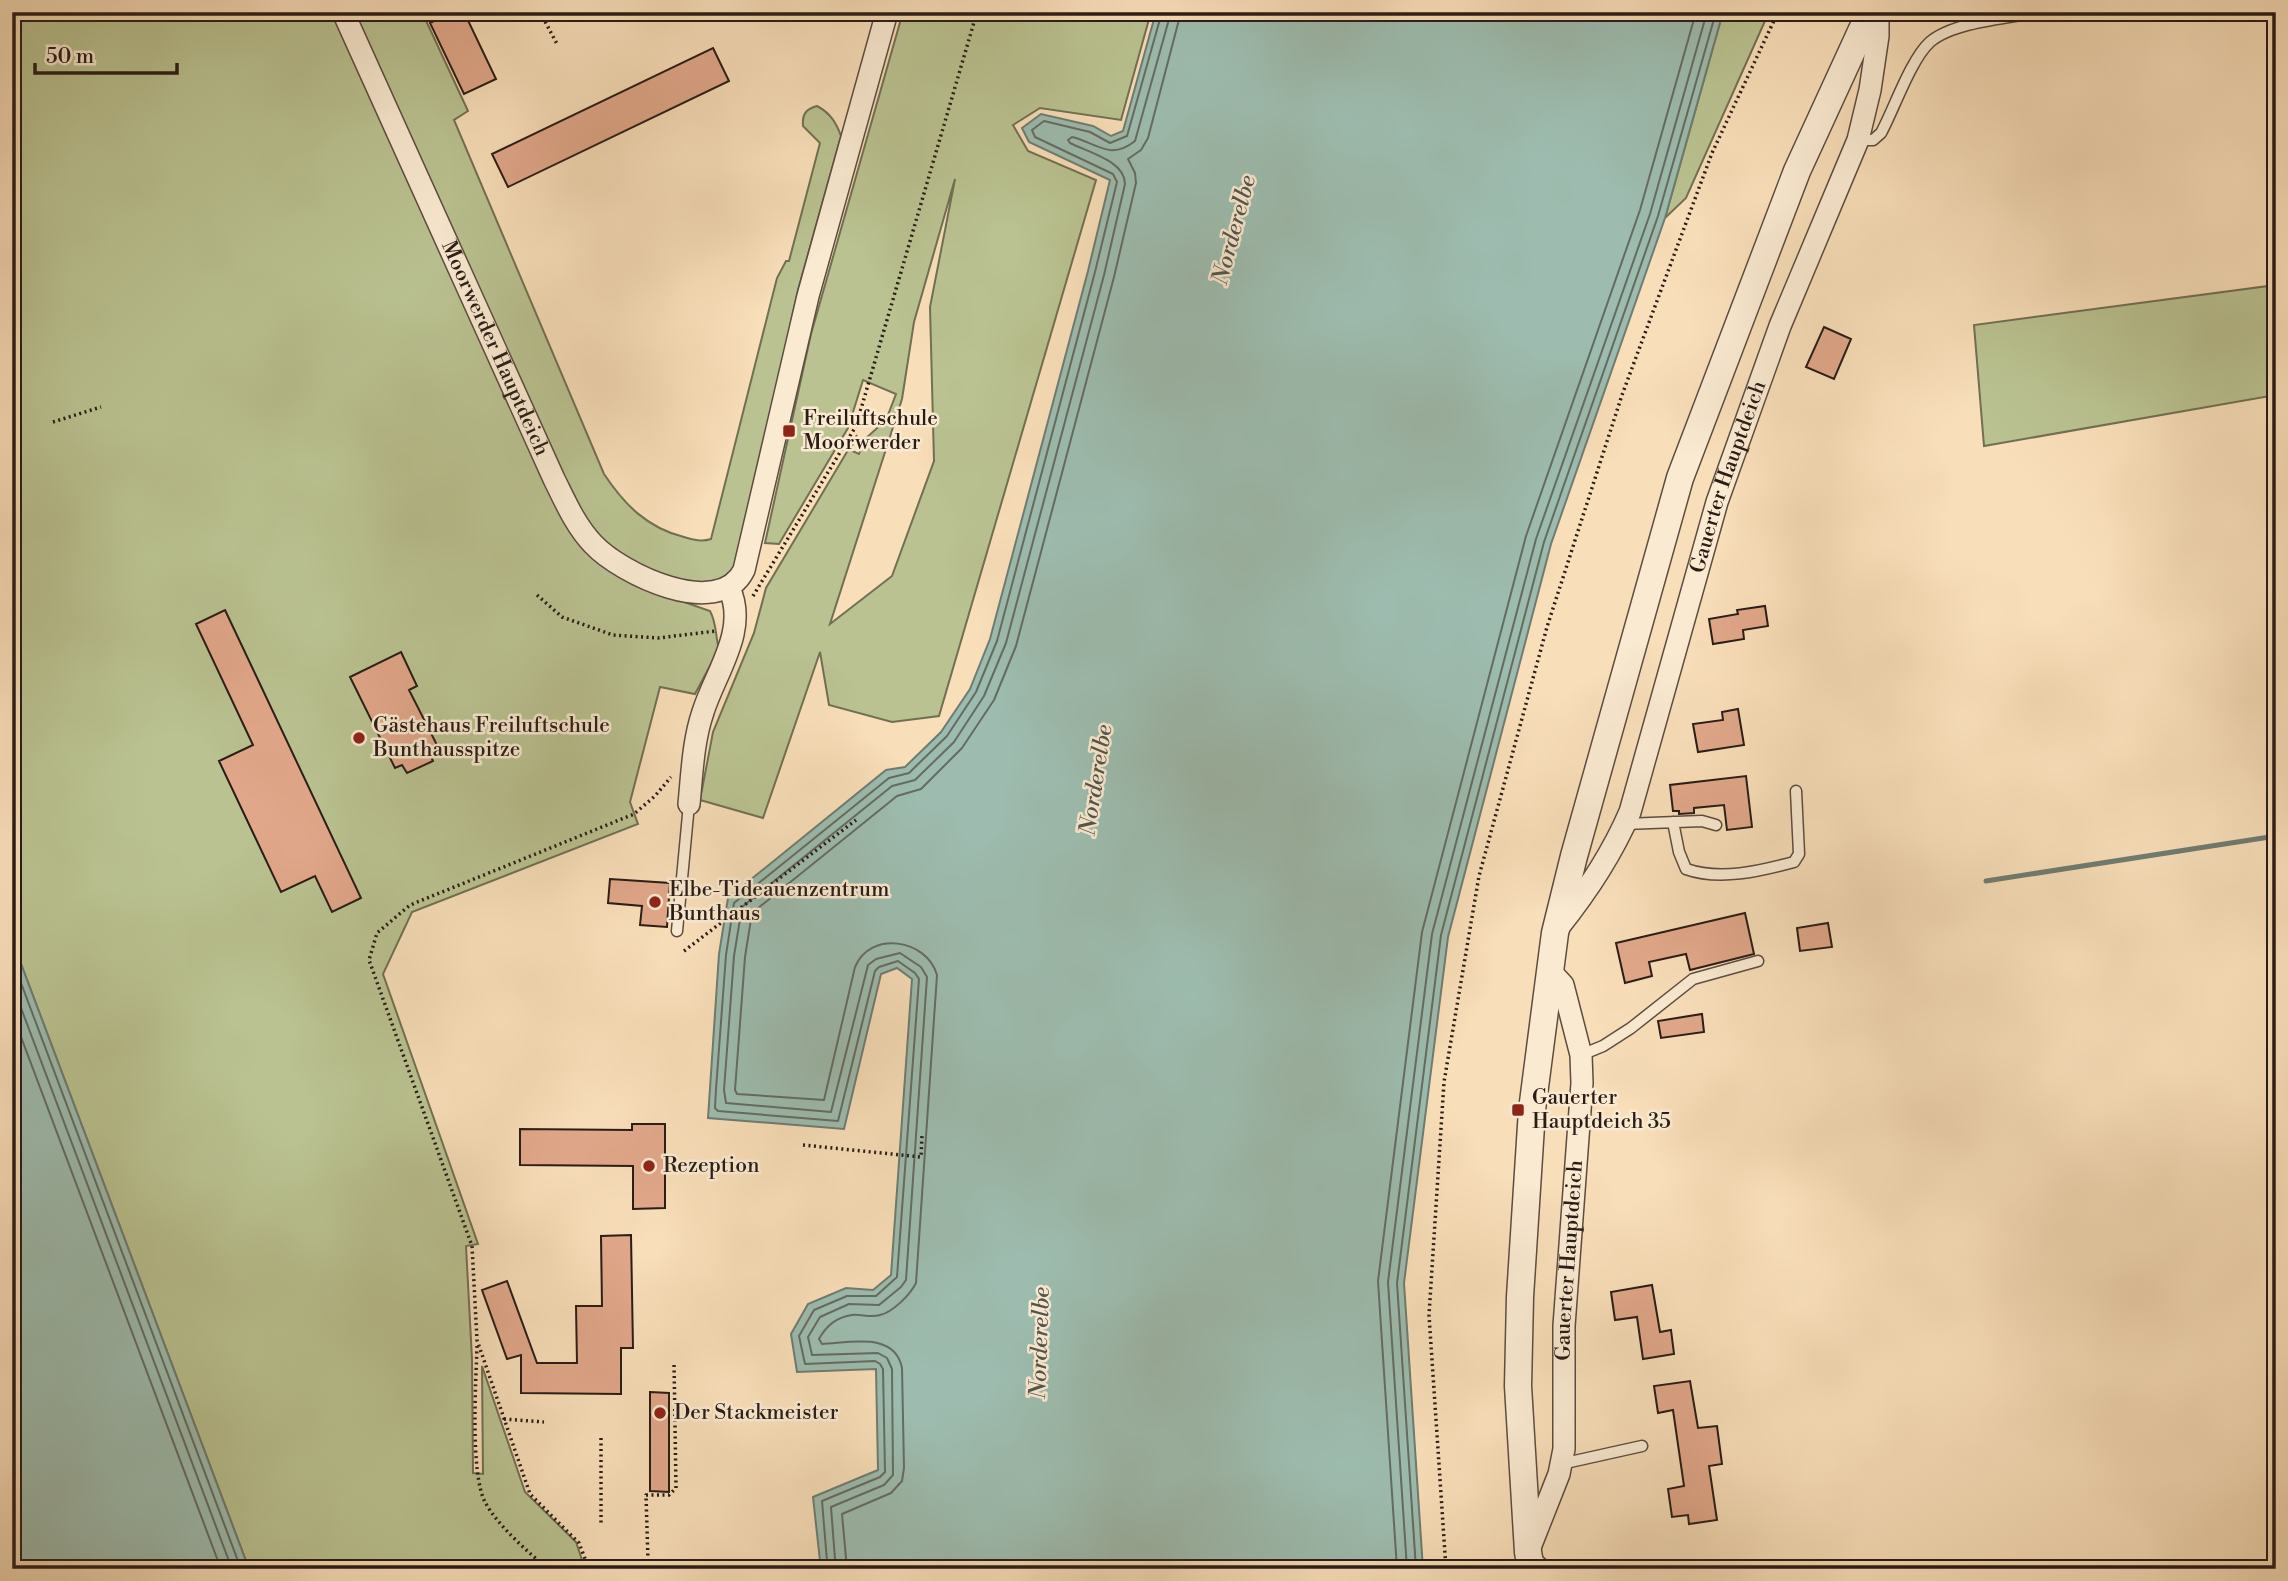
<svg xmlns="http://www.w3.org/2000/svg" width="2288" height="1581" viewBox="0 0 2288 1581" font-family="'Libre Bodoni',serif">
<rect width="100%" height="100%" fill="#f8deb9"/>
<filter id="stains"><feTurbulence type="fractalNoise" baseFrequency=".00286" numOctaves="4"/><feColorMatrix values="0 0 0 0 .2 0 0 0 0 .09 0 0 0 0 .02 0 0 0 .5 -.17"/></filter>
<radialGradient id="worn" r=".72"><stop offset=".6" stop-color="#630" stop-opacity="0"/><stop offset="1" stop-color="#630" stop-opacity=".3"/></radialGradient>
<path fill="#bac291" stroke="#726f54" stroke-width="2" fill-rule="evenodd" d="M12,12H332L568,525L684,599V602L710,611C717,624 715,635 719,649L695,694L660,687L630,802L638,824L412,912L383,974L478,1244L466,1246L472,1359L473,1473L483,1474L482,1366L525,1492L576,1542L585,1569H249L12,940V722L21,713L12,638Z
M350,12H422L468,111L454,120L604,474C624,504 647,528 684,537C694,540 702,542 711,539L777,278L786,261H789L820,143L803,126C802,114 806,109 817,106C830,113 836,122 841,136L798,290L739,558C736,562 734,569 730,572C698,602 617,560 595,532C585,520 578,504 570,490Z
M903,12H1004L1003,17L1005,12H1151L1121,120L1040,108L1013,125L1028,151L1096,180L939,716L892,722L829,705L820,652L763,818L700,800L713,732L754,633L766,588L857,435L850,450L859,454L865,439L886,420L896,394L863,380L848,428L779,544L765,543L811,334ZM955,179L930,307L934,461L892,576L830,624L902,399L914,322Z
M1723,12H1769L1686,198L1665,218Z
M2276,285V395L1984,446L1974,325Z"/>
<path fill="#9dbcaf" stroke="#6f7c72" stroke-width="2" d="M1156,12H1723L1665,218L1551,544L1448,937L1404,1283L1423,1569H804L803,1563L820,1561L813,1497L878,1470L876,1369L797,1372L791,1334L808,1304L846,1288L873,1290L891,1275L912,979L897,968L881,974L844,1129L708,1118L719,954L728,898L886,770L905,767L941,732L970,689L990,639L1088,271L1110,180L1029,142L1022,128L1041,114L1093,126L1111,136L1123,131Z
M12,638L21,713L12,722Z
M12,940L249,1569H12Z"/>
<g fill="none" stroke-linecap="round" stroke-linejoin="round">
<path stroke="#636c63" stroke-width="2" d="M12,959L241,1569
M12,984L232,1569
M12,1013L221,1569
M814,1569L822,1567L827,1561L822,1501L880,1477L885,1472L883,1369L880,1364L875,1361L805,1364L799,1336L814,1310L847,1296H876L897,1277L919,979L915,973L898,961L879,967L875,971L838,1121L718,1111L715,1108L716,1089L726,955L734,903L889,778L909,773L947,736L976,692L997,641L1095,272L1117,182L1113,174L1035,137L1032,130L1044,121L1090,132L1110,143L1127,136L1162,12
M833,1569L835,1559L831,1507L884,1485L893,1475L892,1369L887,1358L878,1353L812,1355L808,1337L820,1317L849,1304L879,1305L901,1287L906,1280L927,977L921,967L900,953L876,959L868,965L831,1112L726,1103L724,1090L734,956L742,907L892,786L915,780L954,742L984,696L1006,643L1104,275L1125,184C1125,161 1088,152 1070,143L1068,140L1072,137C1097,143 1110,161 1135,141L1171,12
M844,1569L846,1558L842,1514L891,1493L902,1481L904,1468L902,1368C895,1331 849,1343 822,1344L819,1339C826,1326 837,1317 852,1315C861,1314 871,1318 880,1315C893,1312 910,1295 916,1283L937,975C927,939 870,930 855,967L824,1100L737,1094L735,1090L745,957L752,913L897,796L921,789L962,748L994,700L1016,646L1114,277L1136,183L1135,173L1128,159L1141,150L1148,138L1181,12
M1397,1569L1378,1281L1422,932L1526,536L1640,210L1696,12
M1407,1569L1388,1282L1432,934L1536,539L1650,214L1707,12
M1416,1569L1397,1283L1441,935L1544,542L1658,216L1716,12"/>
<path stroke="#6f7c72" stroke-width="5" d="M1986,881L2276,836"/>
</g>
<path fill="#e1a78a" stroke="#291c17" stroke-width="2" d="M452,12H464L496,79L464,94L430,23Z
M713,48L729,81L508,187L492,154Z
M1824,327L1851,339L1834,379L1806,367Z
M1765,606L1768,626L1743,630L1744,639L1713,644L1709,619L1738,614L1737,610Z
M225,610L361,898L332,912L315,876L281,892L219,761L253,745L196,624Z
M401,652L417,686L409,690L438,747L429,752L433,761L407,773L402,765L395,768L350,677Z
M1738,709L1744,745L1698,752L1693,724L1723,720L1722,712Z
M1746,776L1752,827L1727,830L1724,805L1694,808V813L1679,814V811H1673L1670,785Z
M610,879L670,883L667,927L640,925L642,906L608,903Z
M1745,913L1754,954L1690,970L1686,954L1649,962L1652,976L1625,983L1616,943Z
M1828,923L1832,947L1800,951L1797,928Z
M1702,1014L1704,1032L1661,1038L1658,1021Z
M632,1124H665V1208L633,1209V1166L520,1165V1129L632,1130Z
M631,1235L633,1348H621V1394L521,1393V1355L507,1359L482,1290L507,1281L537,1363H577L576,1306H602L601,1236Z
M1652,1285L1660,1332L1671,1330L1674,1354L1643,1359L1637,1317L1615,1320L1611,1292Z
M1690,1381L1698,1428L1717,1426L1722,1464L1709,1466L1717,1520L1689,1524L1688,1515L1672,1517L1668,1489L1684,1486L1673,1410L1658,1413L1654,1386Z
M650,1392L669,1393V1492L650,1491Z"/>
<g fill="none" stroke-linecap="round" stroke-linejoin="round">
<defs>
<path id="service" d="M1858,140H1873L1881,133C1894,109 1911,59 1930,42C1953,22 2008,18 2039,12
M1673,822L1679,852L1686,869C1720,881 1760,871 1794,862L1799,854L1796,791
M1625,824L1702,821L1716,825
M677,931L689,804
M1581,1055L1603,1046L1631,1028L1693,979L1758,961
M1561,1464L1642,1446
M1533,1556L1548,1569"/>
<g id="minor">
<path id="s1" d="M343,12L554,479C565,501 575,525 593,544C621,574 719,621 744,570L808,296L887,12"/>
<path d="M689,804C692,774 693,741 703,712C715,673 749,630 729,588"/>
<path id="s2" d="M1558,928C1586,893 1612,854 1630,812L1717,502L1780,326L1858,140L1870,90L1878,36V12"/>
<path id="s3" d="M1529,1550L1559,1474L1564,1449V1326L1582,1083L1581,1055L1563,985L1549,970"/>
</g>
<path id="tertiary" d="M1531,1569L1528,1552L1518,1386L1520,1297L1532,1110L1555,933L1574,856L1680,478L1797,171L1870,12"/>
</defs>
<use href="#service" stroke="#5d4c40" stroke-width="13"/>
<use href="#minor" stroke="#5d4c40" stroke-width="24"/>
<use href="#tertiary" stroke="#5d4c40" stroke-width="29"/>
<path stroke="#291c17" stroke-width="3.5" stroke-dasharray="2 3.5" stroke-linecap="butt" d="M540,12L557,44
M53,422L101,407
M537,595L562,617L613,635L658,638L716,631
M753,596L856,426L977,12
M684,951L856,820
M803,1145L921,1157L922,1135
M477,1346C476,1381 470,1473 485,1502C497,1525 528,1552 548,1569
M504,1419L544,1422
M601,1438V1523
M648,1561L646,1495H669L676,1488L674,1362
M589,1569L579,1543L530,1494L477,1340L472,1246L369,960L377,933L410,905L634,814L655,796L671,777
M1446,1569L1429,1315L1444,1082L1479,876L1547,627L1622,395L1712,153L1778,12"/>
<use href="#service" stroke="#faead2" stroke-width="10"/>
<use href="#minor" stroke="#faead2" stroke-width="21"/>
<use href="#tertiary" stroke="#faead2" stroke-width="26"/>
</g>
<g fill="#8f2418" stroke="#faead2" stroke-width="2.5">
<rect x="782" y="424" width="14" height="14" rx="3.5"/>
<circle cx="359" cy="738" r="7"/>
<circle cx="655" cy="902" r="7"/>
<rect x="1511" y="1103" width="14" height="14" rx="3.5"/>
<circle cx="649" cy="1166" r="7"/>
<circle cx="660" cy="1413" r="7"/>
</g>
<g text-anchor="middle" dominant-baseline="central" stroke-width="5" stroke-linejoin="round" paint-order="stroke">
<g font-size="21" fill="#291c17" stroke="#faead2">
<text stroke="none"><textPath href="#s1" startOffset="369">Moorwerder Hauptdeich</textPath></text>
<text stroke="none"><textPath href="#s2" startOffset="486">Gauerter Hauptdeich</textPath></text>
<text stroke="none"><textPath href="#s3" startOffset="296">Gauerter Hauptdeich</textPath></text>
</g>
<g font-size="21" fill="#291c17" stroke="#faead2" text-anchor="start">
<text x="803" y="419">Freiluftschule<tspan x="803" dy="24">Moorwerder</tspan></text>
<text x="373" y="726">Gästehaus Freiluftschule<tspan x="373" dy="24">Bunthausspitze</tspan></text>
<text x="669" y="890">Elbe-Tideauenzentrum<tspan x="669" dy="24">Bunthaus</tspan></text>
<text x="1532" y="1098">Gauerter<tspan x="1532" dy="24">Hauptdeich 35</tspan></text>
<text x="663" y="1166">Rezeption</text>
<text x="674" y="1413">Der Stackmeister</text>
</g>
<g font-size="23" font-style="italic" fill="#52544c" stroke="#faead2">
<text transform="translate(1234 230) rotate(-75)">Norderelbe</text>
<text transform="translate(1096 780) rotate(-81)">Norderelbe</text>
<text transform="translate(1040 1343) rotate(-88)">Norderelbe</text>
</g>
</g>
<rect width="2288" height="1581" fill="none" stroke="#f8deb9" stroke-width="42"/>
<rect x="14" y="14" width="2260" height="1553" fill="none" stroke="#291c17" stroke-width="3.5"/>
<rect x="21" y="21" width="2246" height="1539" fill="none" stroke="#291c17" stroke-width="2"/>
<path d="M35 63v10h142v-10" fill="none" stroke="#291c17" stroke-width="3.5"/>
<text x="46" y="63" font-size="21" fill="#291c17" stroke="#faead2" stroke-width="5" paint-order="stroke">50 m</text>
<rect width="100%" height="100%" filter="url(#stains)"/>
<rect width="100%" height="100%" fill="url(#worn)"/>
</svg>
